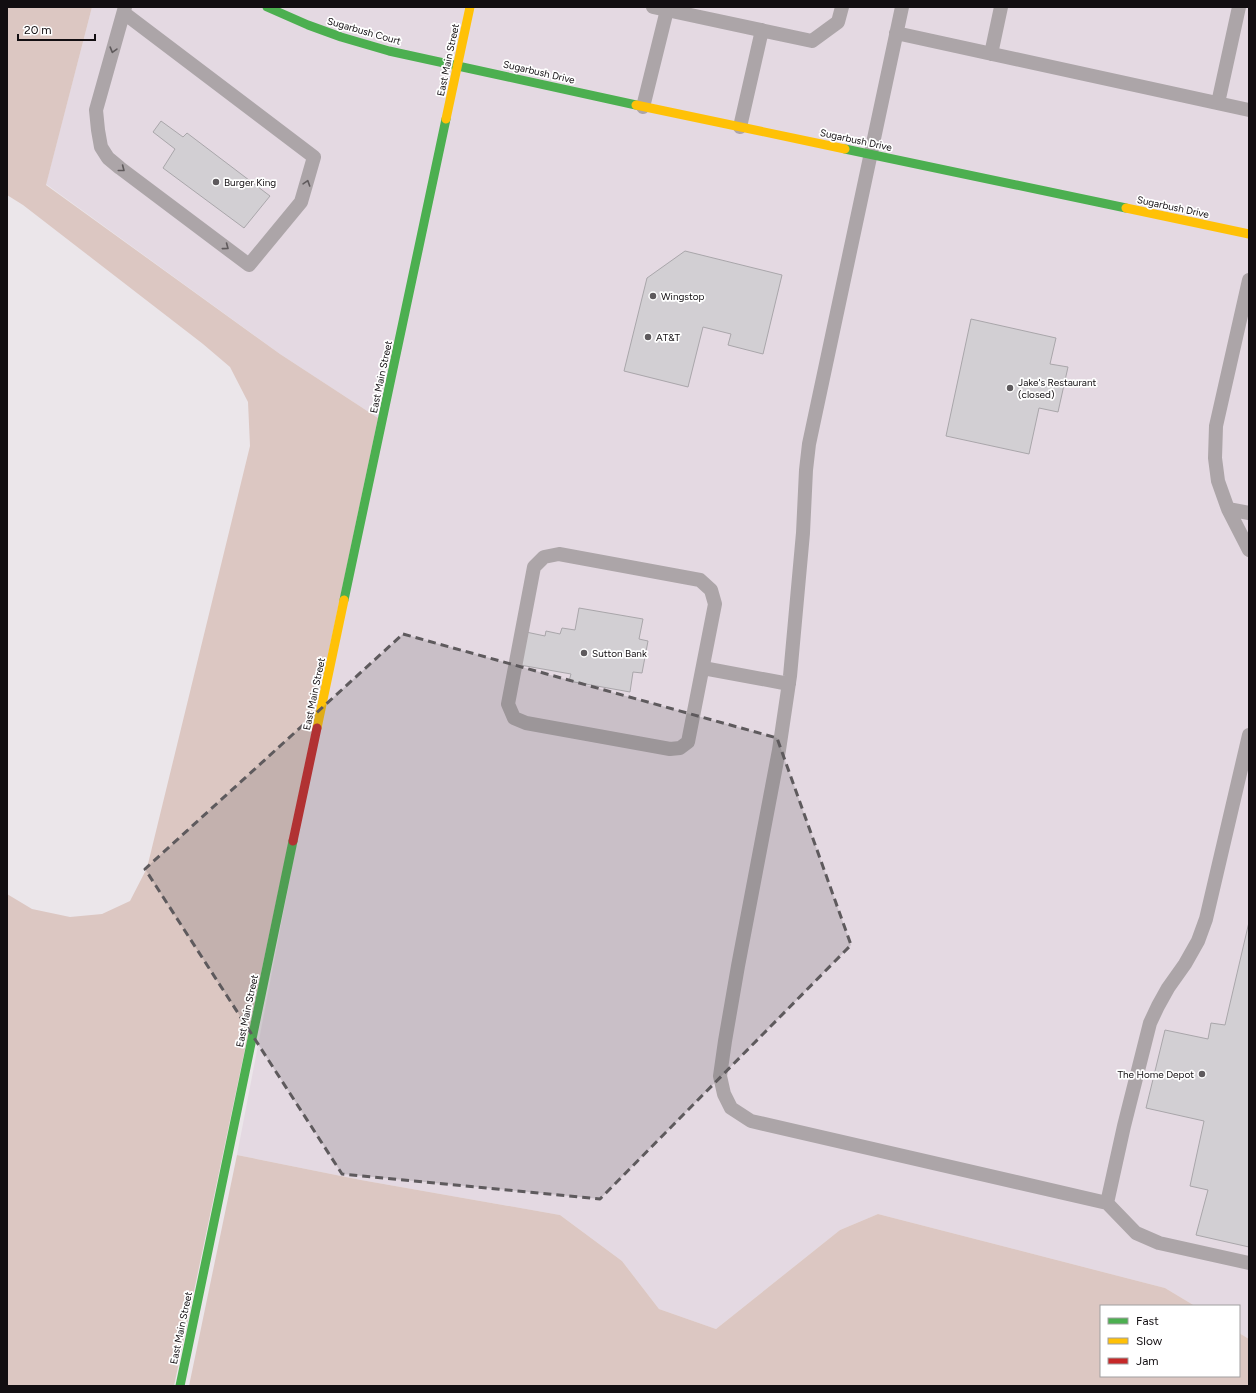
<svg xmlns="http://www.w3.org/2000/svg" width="1256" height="1393" viewBox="0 0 1256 1393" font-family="Figtree,sans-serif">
<rect width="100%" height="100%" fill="#ebe6ea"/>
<path fill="#e4d9e2" d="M92,7H1249V1339L1239,1333V1306H1195L1165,1288L878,1214L840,1230L716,1329L659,1309L622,1261L560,1215L361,1180L237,1155L378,418L280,354L46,184Z"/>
<path fill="#dcc7c2" d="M7,7H92L46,185L280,354L378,418L174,1386H7V894L32,909L70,917L102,914L130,901L147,868L250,446L248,402L230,367L203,344L23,205L7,195Z
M237,1155L361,1180L560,1215L622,1261L659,1309L716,1329L840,1230L878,1214L1165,1288L1195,1306H1101V1376H1239V1333L1249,1339V1386H189Z"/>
<path fill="#d2cfd3" stroke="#a9a6aa" d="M161,121L183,137L187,133L270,196L244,228L163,168L175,149L153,132Z
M685,251L782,275L763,354L728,345L731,334L703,327L688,387L624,371L647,278Z
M971,319L1056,338L1050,364L1068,367L1058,412L1039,408L1029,454L946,436Z
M579,608L643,619L639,639L648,641L642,673L633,672L630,692L569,681L571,674L520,665L526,632L545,636L546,631L560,634L562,628L575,630Z
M1249,922V1247L1196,1235L1208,1190L1190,1186L1204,1121L1146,1108L1165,1030L1208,1039L1211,1023L1225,1025Z"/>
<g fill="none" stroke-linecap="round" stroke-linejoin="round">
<path stroke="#aca5a8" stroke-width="14" d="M653,7L812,41L838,22L842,7
M902,7L809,444L806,470L803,533L790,676L779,750L738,966L725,1041L720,1076L724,1094L731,1108L751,1121L1107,1203L1136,1233L1159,1243L1249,1263
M124,13L314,157L301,202L249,265L120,168L108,158L101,147L98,130L96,110L125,7
M896,33L1249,110
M991,54L1001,7
M1218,103L1239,7
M643,107L667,10
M740,127L762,30
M1249,280L1216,426L1215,458L1218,481L1228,509L1249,550
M1228,509L1249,513
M559,554L700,580L711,590L715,604L688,742L680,748L670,749L526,723L514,718L508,704L534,567L544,557Z
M703,668L789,684
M1107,1203L1124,1126L1150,1023L1158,1006L1168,988L1185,964L1198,941L1206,919L1249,735"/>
<path stroke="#4caf50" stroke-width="9" d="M267,7L308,25L341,37L389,51L636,105
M845,149L1126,208
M344,600L446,119
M180,1386L293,841"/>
<path stroke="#ffc107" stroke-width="9" d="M636,105L845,149
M446,119L470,7
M1126,208L1249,234
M317,728L344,600"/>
<path stroke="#c62828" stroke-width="9" d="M293,841L317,728"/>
</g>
<defs><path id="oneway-chevron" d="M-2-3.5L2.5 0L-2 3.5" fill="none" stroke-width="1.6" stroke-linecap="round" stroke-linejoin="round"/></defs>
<g stroke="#5f5a5c">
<use href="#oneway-chevron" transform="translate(113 50) rotate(106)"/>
<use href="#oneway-chevron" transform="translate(122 169) rotate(38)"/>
<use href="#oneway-chevron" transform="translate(307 183) rotate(-72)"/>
<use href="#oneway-chevron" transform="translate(226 247) rotate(37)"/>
</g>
<path fill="#5e5a5d" fill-opacity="0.2" stroke="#5e5a5d" stroke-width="3" stroke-dasharray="8 5" stroke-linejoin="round" d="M403,634L777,738L851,945L600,1199L342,1174L145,869Z"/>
<g fill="#5e5a5d" stroke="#fff" stroke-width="1.5">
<circle cx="216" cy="182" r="4"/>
<circle cx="653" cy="296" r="4"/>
<circle cx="648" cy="337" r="4"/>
<circle cx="1010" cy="388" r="4"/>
<circle cx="584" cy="653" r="4"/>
<circle cx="1202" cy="1074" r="4"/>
</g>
<g text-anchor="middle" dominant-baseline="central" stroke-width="3.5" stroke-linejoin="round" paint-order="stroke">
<g font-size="10" fill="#120e11" stroke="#fff">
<text transform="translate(364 31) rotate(16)">Sugarbush Court</text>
<text transform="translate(448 60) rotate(-78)">East Main Street</text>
<text transform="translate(539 72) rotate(13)">Sugarbush Drive</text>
<text transform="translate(856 140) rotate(12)">Sugarbush Drive</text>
<text transform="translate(1173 207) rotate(12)">Sugarbush Drive</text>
<text transform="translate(381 377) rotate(-78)">East Main Street</text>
<text transform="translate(314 694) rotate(-78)">East Main Street</text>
<text transform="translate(247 1011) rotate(-78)">East Main Street</text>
<text transform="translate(181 1328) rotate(-78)">East Main Street</text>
</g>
<g font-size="10" fill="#120e11" stroke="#fff" text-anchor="start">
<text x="224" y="182">Burger King</text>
<text x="661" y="296">Wingstop</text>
<text x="656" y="337">AT&amp;T</text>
<text x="1018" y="382">Jake's Restaurant<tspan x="1018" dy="12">(closed)</tspan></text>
<text x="592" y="653">Sutton Bank</text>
<text x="1194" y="1074" text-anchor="end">The Home Depot</text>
</g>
</g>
<rect width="1256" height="1393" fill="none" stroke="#120e11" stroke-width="16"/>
<rect x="1100" y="1305" width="140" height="72" fill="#ffffff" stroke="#a09fa0"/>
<rect x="1108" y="1318" width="20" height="6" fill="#4caf50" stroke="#a09fa0"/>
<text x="1136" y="1325" font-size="12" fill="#120e11">Fast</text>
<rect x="1108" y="1338" width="20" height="6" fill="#ffc107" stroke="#a09fa0"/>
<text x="1136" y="1345" font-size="12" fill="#120e11">Slow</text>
<rect x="1108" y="1358" width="20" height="6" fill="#c62828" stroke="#a09fa0"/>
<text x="1136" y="1365" font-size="12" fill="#120e11">Jam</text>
<path d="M18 34v6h77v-6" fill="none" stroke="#120e11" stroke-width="2"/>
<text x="24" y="34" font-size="12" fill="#120e11" stroke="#ffffff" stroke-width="3" paint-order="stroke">20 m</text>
</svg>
